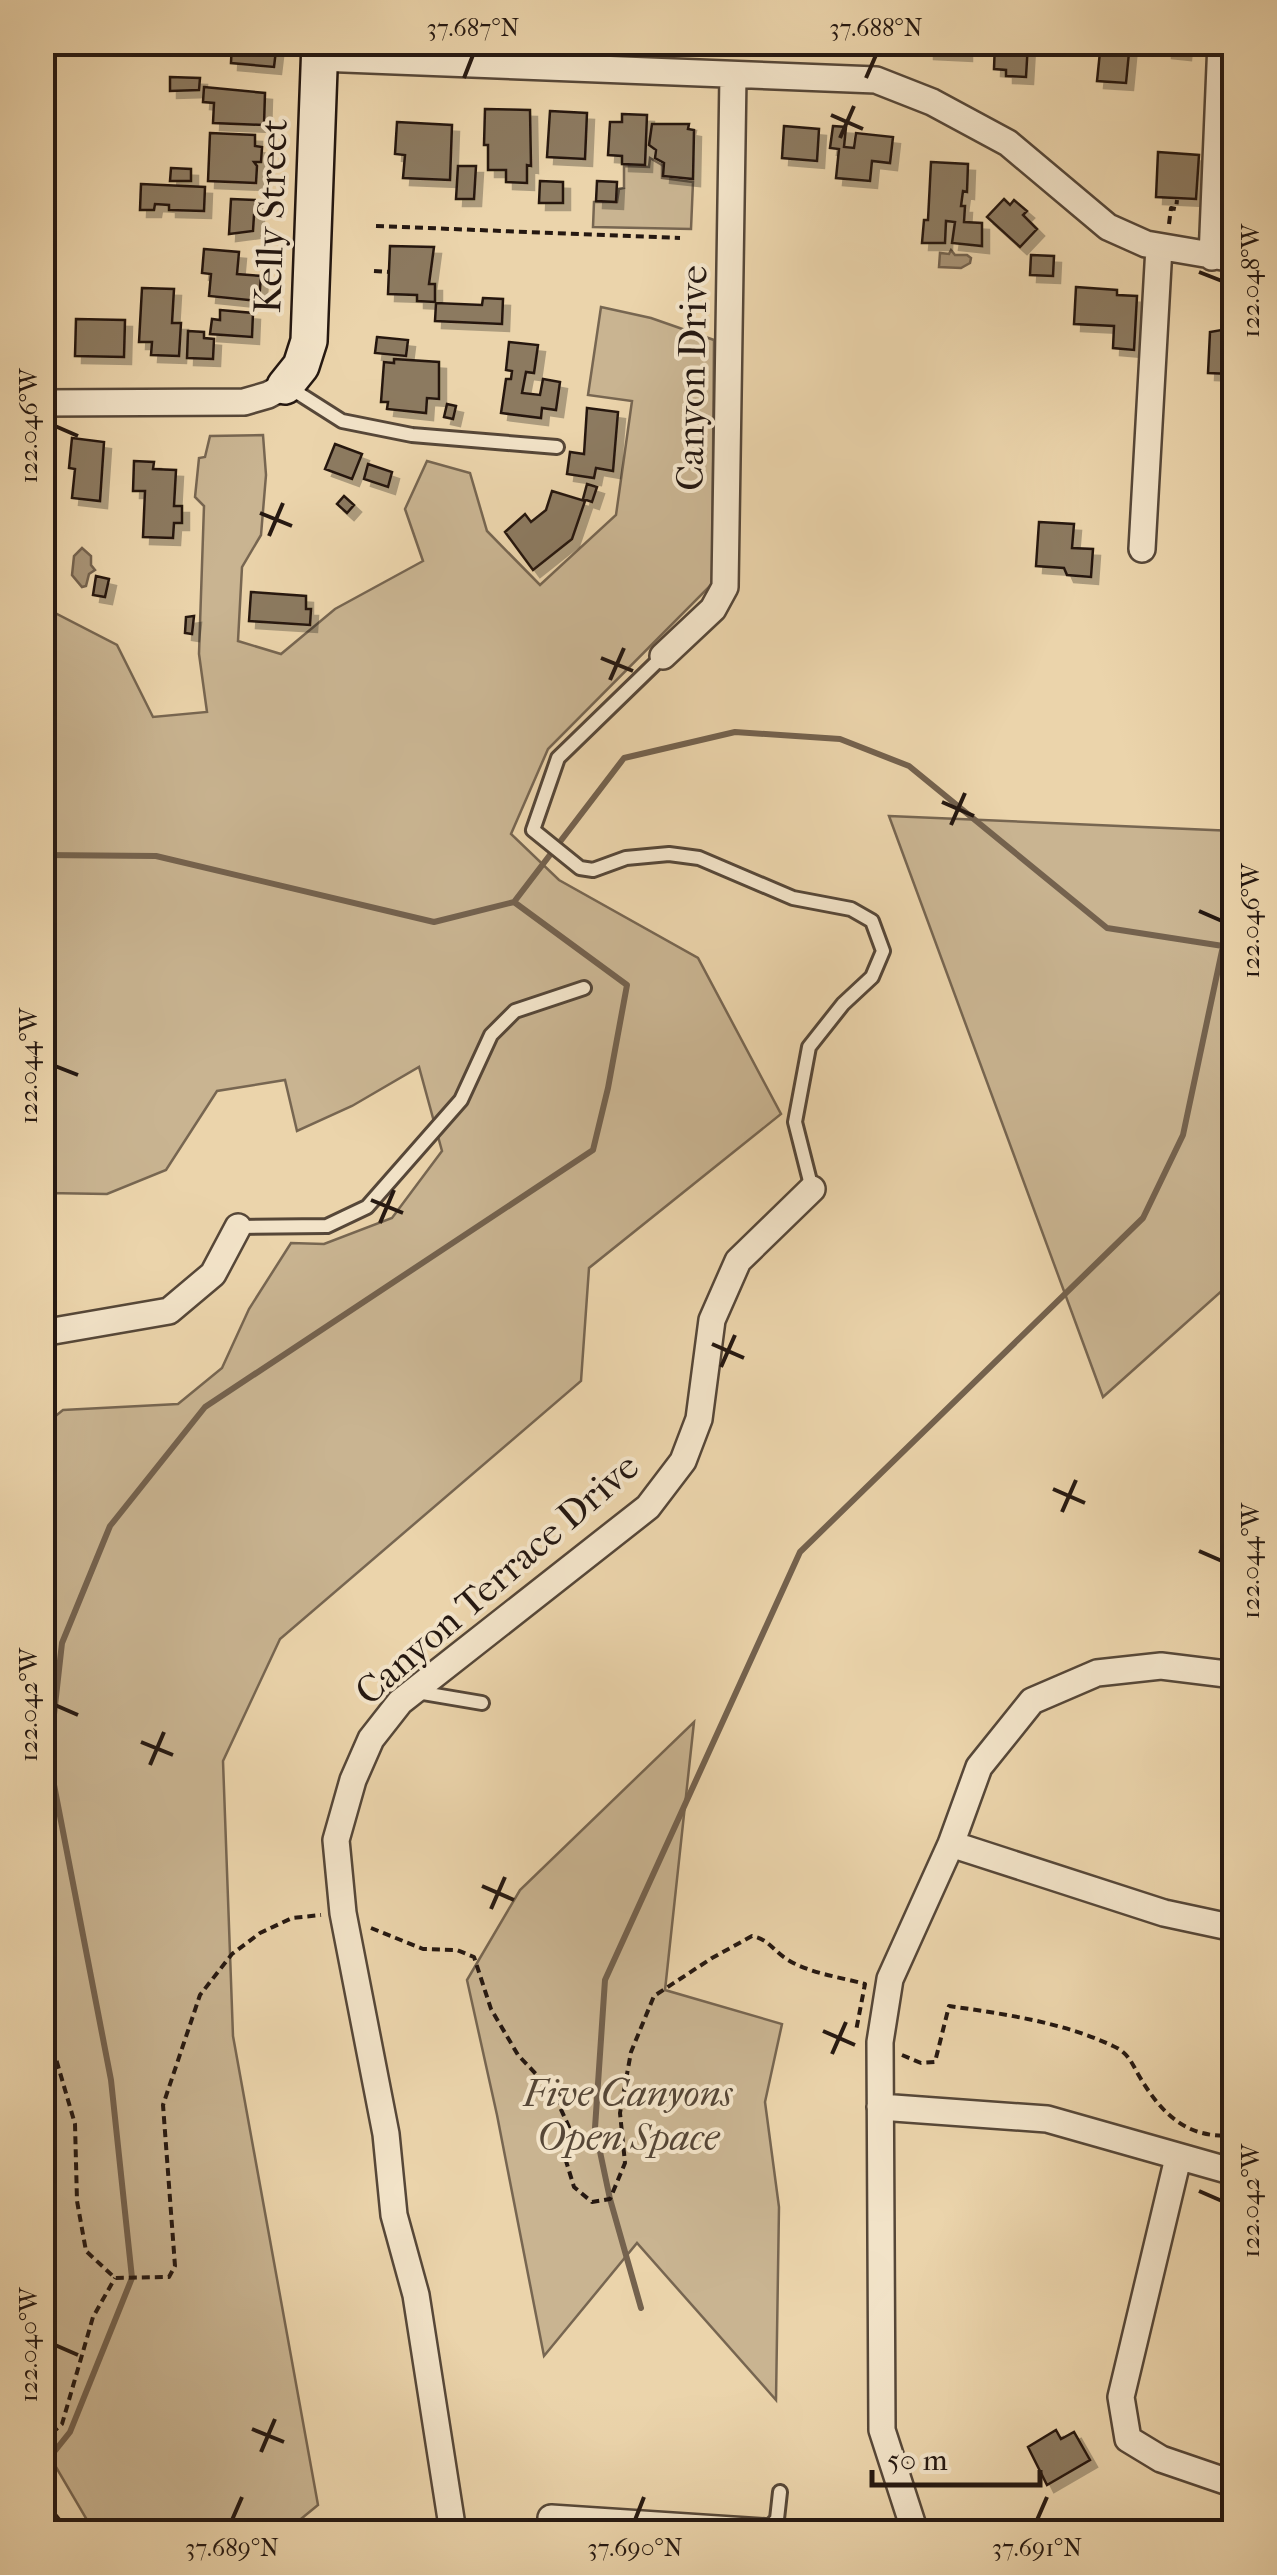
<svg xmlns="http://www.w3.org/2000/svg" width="1277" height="2575" viewBox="0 0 1277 2575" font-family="'IM FELL French Canon',serif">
<defs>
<filter id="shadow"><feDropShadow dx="7" dy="7" stdDeviation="0" flood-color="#0004"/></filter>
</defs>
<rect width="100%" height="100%" fill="#ebd4ab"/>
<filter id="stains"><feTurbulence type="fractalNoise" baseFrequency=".002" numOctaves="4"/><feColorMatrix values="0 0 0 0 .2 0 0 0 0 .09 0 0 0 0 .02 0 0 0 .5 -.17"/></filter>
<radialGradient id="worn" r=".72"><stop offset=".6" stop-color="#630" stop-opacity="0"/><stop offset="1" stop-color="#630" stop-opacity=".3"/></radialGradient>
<path fill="#c9b491" stroke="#776651" stroke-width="2.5" d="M650,158L662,165V178L693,182L691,229L593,227L594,202H617L619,189L624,188V166L649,167Z
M601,307L651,318L714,340L712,584L548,749L511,834L559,880L698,958L781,1114L589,1268L581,1381L280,1639L223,1761L233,2036L318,2505L285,2532H94L43,2445V1426L63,1410L178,1404L222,1368L249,1309L291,1243L324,1244L392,1218L442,1151L419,1067L352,1106L297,1131L285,1080L217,1091L166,1170L107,1194L47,1193L43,1199V616L51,611L117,645L153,717L207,712L199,654L204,506L195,497L199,458L205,457L210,436L263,435L266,475L261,535L242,567L238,641L281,654L335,609L423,561L405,509L427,461L470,473L487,531L540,585L616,515L632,401L588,395Z
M889,816L1234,831V1280L1103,1397Z
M694,1722L665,1990L782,2024L765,2102L779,2207L776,2400L637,2243L544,2356L497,2115L467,1980L520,1890Z"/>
<path fill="#a89477" stroke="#74624e" stroke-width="2.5" d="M951,250L955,255H967L971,258L970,263L961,268L939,267L940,253L949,254Z
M82,548L91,556V565L95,570L89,574L86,586L82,587L72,575L74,556Z"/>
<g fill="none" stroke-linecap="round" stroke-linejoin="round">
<path stroke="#74624e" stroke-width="6" d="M42,855L156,856L434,922L514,902L624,758L735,732L840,739L909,766L1107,928L1223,946L1234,943
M641,2308L610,2199L595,2128L605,1980L800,1552L1143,1218L1183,1135L1223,946
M42,2467L70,2432L132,2278L111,2080L49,1759L62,1643L110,1526L205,1407L593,1150L608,1088L627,985L514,902"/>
</g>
<path fill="#8c7a61" stroke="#251811" stroke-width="2.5" filter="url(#shadow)" d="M232,42H277L274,67L231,63Z
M927,42H965V54L927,52Z
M995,42L1028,43L1026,77L1006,76V70L994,69Z
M1101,42H1130L1126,83L1097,81Z
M1165,42H1185L1184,53L1165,51Z
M170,77L200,78L199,90L170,91Z
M204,87L265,93L264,125L213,123L214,103L203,102Z
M485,109L530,110L531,166L527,165V183L506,182V170H488V145H484Z
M550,111L587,113L585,159L547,157Z
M622,114L647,115L645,165L622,164V156L608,155L610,122H622Z
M397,122L452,125L450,180L403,178L405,155L395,154Z
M652,124H689L688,129L694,130L693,179L663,176L664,163L655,158L656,150L649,145Z
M784,126L819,129L817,161L782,158Z
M833,126L846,127L844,147L854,148L856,133L893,137L890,163L872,161L870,181L836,178L839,149L830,148Z
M210,133L255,135V146L262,147L261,162H254L257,166L256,183L208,181Z
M1158,152L1199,155L1196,199L1156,197Z
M931,162L968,164L967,192L963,191L961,206H965L964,222L982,223V246L952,243L955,222L946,221L945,243H922L924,220H928Z
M458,166H476L474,199H456Z
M171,168L191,169V181H170Z
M540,181L563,182V203H539Z
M597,181L617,182L616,202L596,201Z
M141,184L205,187L204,211L169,210V205L155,204L154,210H140Z
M231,199L255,200L257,215H254L253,231L229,234Z
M1004,199L1010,205L1014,200L1027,211L1023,215L1037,229L1020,247L987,217Z
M390,246L434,247L429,284H435V302L417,301V295L388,294Z
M204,249L239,252L237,274L261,276L259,301L209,296L211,274L202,273Z
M1031,255L1054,256L1053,276L1030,275Z
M1076,287L1117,290V295L1137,296L1134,350L1113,348L1114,326L1074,324Z
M142,288L174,289L172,323H181L179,356L151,355L152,342H139Z
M483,298L503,299L502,324L435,321L436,303L482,305Z
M220,310L253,313L252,337L210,334L212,319L220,320Z
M76,319L125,320L124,357L75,356Z
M1222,320H1234V386H1231V374L1208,373L1210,332L1222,330Z
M188,331L204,332V338L214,339L213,359L187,358Z
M377,337L408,340L406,356L375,353Z
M509,342L538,345L534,373L526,372L522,393L540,395L543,379L560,382L556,410L542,408L541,418L501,413L506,379H511L512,371L506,370Z
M394,359L439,362V399L427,398L426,413L387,409L388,402H381L384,362L394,363Z
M447,404L456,406L453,419L444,417Z
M587,408L618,412L613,471L596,468L594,478L567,474L570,452L584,454Z
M72,438L104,442L100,501L72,498L75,469L69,468Z
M335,444L362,454L352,479L325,469Z
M134,461L154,462L153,469L176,470L174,506H182V523H174L173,538L143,537L145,491H133Z
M368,464L392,472L388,487L364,479Z
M587,484L597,487L592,502L583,499Z
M552,491L585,501L572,539L533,570L505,532L525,514L531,522L546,510Z
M344,496L354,505L347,513L337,504Z
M1039,522L1074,524L1072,548L1093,549L1091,577L1067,575L1064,568L1036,566Z
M96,576L109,579L105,597L93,595Z
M251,592L306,596V609H311L310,625L249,621Z
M194,616L192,634L185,633L186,617Z
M1056,2430L1061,2439L1074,2432L1090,2460L1047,2485L1028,2447Z"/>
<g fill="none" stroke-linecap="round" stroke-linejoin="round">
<defs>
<path id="lane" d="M287,386L342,421L412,435L557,447
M663,656L558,758L533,830L580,868L593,870L626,858L669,854L699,858L793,898L851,909L872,921L883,951L872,977L843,1004L809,1047L795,1122L812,1189
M238,1227L327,1226L367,1207L461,1100L491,1035L515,1011L584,988
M417,1692L482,1703
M765,2532L777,2519L780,2492"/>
<path id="street" d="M319,58L876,80L932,102L1008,143L1108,227L1146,244L1234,259
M1212,257L1221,42
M42,403L244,402L268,395L285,386
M1142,549L1159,247
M663,656L713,609L725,587L733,76
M42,1333L169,1311L213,1274L238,1227
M951,1844L1164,1913L1234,1928
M880,2107L1047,2119L1234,2172
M1178,2158L1121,2397L1128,2439L1161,2459L1234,2484
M551,2518L765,2532
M453,2532L416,2295L394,2215L386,2134L343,1913L336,1840L353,1780L371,1739L400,1702L648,1507L683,1461L699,1419L712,1320L738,1261L812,1189
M915,2532L882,2430L880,2042L890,1979L951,1844L979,1767L1032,1701L1097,1673L1161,1666L1234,1675"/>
<path id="secondary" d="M285,386L301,366L309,341L320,42
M42,2527L46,2532"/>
</defs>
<use href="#lane" stroke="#564738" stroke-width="18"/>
<use href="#street" stroke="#564738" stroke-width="30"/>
<use href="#secondary" stroke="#251811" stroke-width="40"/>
<path stroke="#251811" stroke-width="4" stroke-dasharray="8 5" stroke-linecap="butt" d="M1169,224L1171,208L1176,209L1177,200
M376,226L680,238
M374,271L389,272
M371,1928L423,1949L457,1950L474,1957L491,2009L518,2055L553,2092L569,2127L566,2161L574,2187L592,2202L610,2199L625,2163L620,2113L631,2052L654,1996L712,1958L752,1936C768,1939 772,1949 785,1958C807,1973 840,1977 865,1984L856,2031
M42,2011L75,2124L77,2201L86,2251L115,2278L169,2277L175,2266L163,2105L200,1995L232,1954L260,1933L292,1918L321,1915
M902,2055L921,2063L935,2062L949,2006C1004,2014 1062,2022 1113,2046C1127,2052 1131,2061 1138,2074C1160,2112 1186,2140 1234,2135
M42,2442L62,2424L93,2317L115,2278"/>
<use href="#lane" stroke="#f2e3c8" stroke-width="12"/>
<use href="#street" stroke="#f2e3c8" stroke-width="25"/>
<use href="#secondary" stroke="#f2e3c8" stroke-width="35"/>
</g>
<path fill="none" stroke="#251811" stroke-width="4" d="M464,78L473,55M866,78L876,55M831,115L863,129M840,138L854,106M1199,272L1222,281M55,426L78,436M260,513L292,526M269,536L283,503M601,658L633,671M610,680L624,648M942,802L974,816M951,825L965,793M1199,911L1222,921M55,1066L78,1075M371,1200L403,1213M380,1223L394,1190M712,1344L744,1358M721,1367L735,1335M1053,1489L1085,1503M1062,1512L1076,1480M1199,1551L1222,1561M55,1705L78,1715M141,1742L173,1755M150,1765L164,1732M482,1886L514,1900M491,1909L505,1877M823,2031L855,2045M832,2054L846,2022M1199,2191L1222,2201M55,2345L78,2355M252,2429L284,2442M261,2452L275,2419M232,2520L242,2497M635,2520L644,2497M1037,2520L1047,2497"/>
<g text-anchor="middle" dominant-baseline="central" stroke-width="8" stroke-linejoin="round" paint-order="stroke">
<g font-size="38" fill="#251811" stroke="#f2e3c8">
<text transform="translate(271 216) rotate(-88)">Kelly Street</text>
<text transform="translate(692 378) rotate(-89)">Canyon Drive</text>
<text transform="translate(497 1579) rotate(-41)">Canyon Terrace Drive</text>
</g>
<g font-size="38" font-style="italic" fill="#564737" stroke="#f2e3c8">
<text x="628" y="2093">Five Canyons<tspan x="628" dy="44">Open Space</tspan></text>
</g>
</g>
<rect width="1277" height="2575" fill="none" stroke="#ebd4ab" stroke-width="110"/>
<path d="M872 2470v15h168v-15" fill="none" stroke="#251811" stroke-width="5"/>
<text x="887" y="2470" font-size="30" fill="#251811" stroke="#f2e3c8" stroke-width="8" paint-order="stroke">50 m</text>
<rect x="55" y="55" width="1167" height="2465" fill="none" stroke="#251811" stroke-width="4"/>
<g font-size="25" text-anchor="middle" fill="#251811">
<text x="473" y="36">37.687°N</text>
<text x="876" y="36">37.688°N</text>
<text transform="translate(1250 281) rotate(-90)" y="9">122.048°W</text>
<text transform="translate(28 426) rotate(-90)" y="9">122.046°W</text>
<text transform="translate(1250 921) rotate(-90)" y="9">122.046°W</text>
<text transform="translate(28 1066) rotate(-90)" y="9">122.044°W</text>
<text transform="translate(1250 1561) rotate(-90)" y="9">122.044°W</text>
<text transform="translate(28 1705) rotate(-90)" y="9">122.042°W</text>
<text transform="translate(1250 2201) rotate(-90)" y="9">122.042°W</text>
<text transform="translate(28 2345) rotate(-90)" y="9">122.040°W</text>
<text x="232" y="2556">37.689°N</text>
<text x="635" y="2556">37.690°N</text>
<text x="1037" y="2556">37.691°N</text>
</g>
<rect width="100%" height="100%" filter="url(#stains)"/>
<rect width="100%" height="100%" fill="url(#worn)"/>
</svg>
